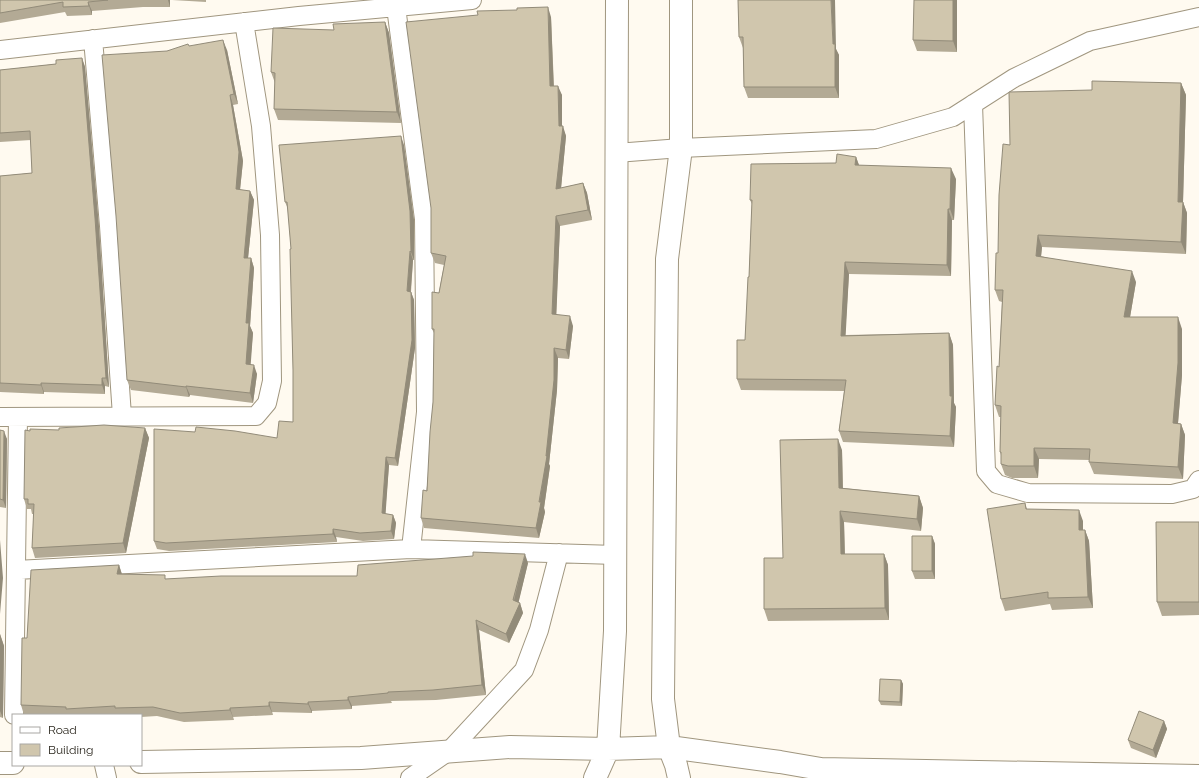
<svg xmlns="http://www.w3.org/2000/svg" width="1199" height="778" viewBox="0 0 1199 778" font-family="Raleway,sans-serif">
<rect width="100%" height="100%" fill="#fffaf0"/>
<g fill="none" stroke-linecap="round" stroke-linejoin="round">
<defs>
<path id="minor" d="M396,7L424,219L426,412L411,549
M93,39L109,226L122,416
M0,50L299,16L472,0
M973,104L986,471L997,484L1028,493L1172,494L1193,489L1199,480
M616,153L681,148L876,139L953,117L1014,78L1090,41L1199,17
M0,417L256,416L267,403L272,381L270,235L261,126L244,22
M16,570L411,549L616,555
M14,715L18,417
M104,765L107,778
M410,778L449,751L524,670L539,630L559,553"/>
<path id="tertiary" d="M141,762L361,758L510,747L608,749L669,747L780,762L821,769L1199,776
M0,763H13
M595,778L608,749L615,631L617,0
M679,778L676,765L669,747L663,699L667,259L681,148V0"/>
</defs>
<use href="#minor" stroke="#a0967f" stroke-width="20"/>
<use href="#tertiary" stroke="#a0967f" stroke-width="24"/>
<use href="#minor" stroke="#fff" stroke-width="18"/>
<use href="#tertiary" stroke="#fff" stroke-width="22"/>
</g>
<path fill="#b3aa95" d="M0,0H170V7H143L92,11V15L67,16L65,12L0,23Z
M172,0H206V2Z
M738,0L836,49L839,55V98H748L744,87L743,48L739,37Z
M957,0V52L917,51L913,40Z
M551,17L554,86L562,95V126L566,136L561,188L583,183L587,193L592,220L560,226L556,314L573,326L569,359L558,358L557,390L549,464L550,466L544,508L545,512L539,538L424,528L421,518L427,491L433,402L434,333L432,329L444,265L435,263L431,253Z
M385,22L389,33L401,123L278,120L274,109L275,83L271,72L334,30Z
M189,46L227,50L238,104L233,105L243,161L240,190L250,191L254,200L248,258H251L254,268L250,326L253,333L250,364L257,374L253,403L190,395L189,397L131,390L127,380L167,51Z
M82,58L85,67L99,227L109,387L105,386V394L44,392V394L0,392V176L32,173L31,140L0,142V70L56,64Z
M1181,83L1186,95L1183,202L1187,213L1186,254L1042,247L1041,256L1136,282L1130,317L1182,329V375L1178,423L1181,424L1185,435L1183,479L1094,474L1089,462L1090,460L1039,459L1038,478H1012L1005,475L1001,464V455L1000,452L1001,417H999L995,405L999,367L1002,302L999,301L995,290L1010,145L1092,90Z
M404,145L414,220V260H413L411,292L414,300L415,348L398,466L389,465L385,514L393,515L396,523L394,539L363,541L336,537L337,542L169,551L157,549L154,541L277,438L293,422V370L291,249L288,209L285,202Z
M856,157L859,165L956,179L954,220H952L951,276L849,274L845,335L949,333L953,345L954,403L956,407L954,447L843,442L839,431L844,391L741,390L737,379L745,340L749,277L752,204L750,200L836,163Z
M145,428L149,438L126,553L35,558L32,548L34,514H32L31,509H27L24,499L30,431Z
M0,430L7,439L6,508L0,507Z
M842,450L843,488L919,496L923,508L921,531L844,522L845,554H884L888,565L889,620L768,621L764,609L783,558Z
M1025,503L1027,509L1083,521V530H1085L1089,541L1093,608L1052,610L1050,604L1005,611L1001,599Z
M1199,522V615L1162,616L1157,602Z
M932,536L935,544V579H915L912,571Z
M528,563L518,603H520L523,613L509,643L479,630L486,695L436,700L391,701L392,703L352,706V709L312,711V713L272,712L273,715L233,717L234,720L184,722L157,716L141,717V715H24L21,705L27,638L119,565L122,574L166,579L357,576Z
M0,634L4,646L3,718L0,717Z
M901,680L903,684L902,706L881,705L879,701Z
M1164,721L1167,729L1156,758L1131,748L1128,740Z"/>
<path fill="#928b79" d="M168,0H170V7Z
M831,0H835L836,49L839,55V98L835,87L833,44Z
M953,0H957V52L953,41Z
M88,2L92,11V15L89,6Z
M548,7L551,17L554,96L550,86Z
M385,22L389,33L401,123L397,112Z
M223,40L227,50L238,104L234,94Z
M82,58L85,67L99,227L109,387L106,378Z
M1181,83L1186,95L1183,202L1187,213L1186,254L1181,242L1178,202Z
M558,86L562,95V128L563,126L566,136L560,199L556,189L559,126Z
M230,95L233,105L243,161L239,199L236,189Z
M401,136L404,145L414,220V260L411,252Z
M856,157L860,168L855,165Z
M951,168L956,179L954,220L950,209Z
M583,183L587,193L592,220L588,210Z
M250,191L254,200L247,268L244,258Z
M948,209L952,220L951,276L947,265Z
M556,216L560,226L556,324L552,314Z
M1038,235L1042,247L1040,267L1036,256Z
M410,251L413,260L410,300L407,291Z
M251,258L254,268L250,326L253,333L250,374L246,364V323Z
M845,262L849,274L845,347L841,336Z
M1132,271L1136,282L1128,329L1124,317Z
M411,292L414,300L415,348L398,466L395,458Z
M570,316L573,326L569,359L566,350Z
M1178,317L1182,329V375L1177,435L1173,423Z
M949,333L953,345L954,403L956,407L954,447L950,436V396Z
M554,348L558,358L557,390L549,464L550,466L544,508L545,512L539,538L536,528L546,456Z
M254,365L257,374L253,403L250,393Z
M102,378L105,386V394L102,385Z
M41,383L44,392V394L41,385Z
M186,386L190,395L189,397L186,387Z
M1181,424L1185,435L1183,479L1178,467Z
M145,428L149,438L126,553L123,543Z
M4,431L7,439L6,508L3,500Z
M838,439L842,450L843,499L839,488Z
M1034,448L1039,459L1038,478L1034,466Z
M386,457L389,465L385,522L382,513Z
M919,496L923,508L921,531L917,519Z
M1079,510L1083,521V542L1079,530Z
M840,511L844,522L845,565L841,554Z
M393,515L396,523L394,539L391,531Z
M333,529L336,537L337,542L333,534Z
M1085,530L1089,541L1093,608L1088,597Z
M932,536L935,544V579L932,571Z
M0,540L3,578L0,614Z
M525,554L528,563L517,609L520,603L523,613L509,643L506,634Z
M884,554L888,565L889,620L885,608Z
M119,565L122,575L117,574Z
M476,620L479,630L486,695L482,685Z
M0,634L4,646L3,718L0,711Z
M901,680L903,684L902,706L900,702Z
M348,697L352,706V709L348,700Z
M269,702L272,712L273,715L269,706Z
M308,702L312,711V713L308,704Z
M230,708L234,720L230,710Z
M1164,721L1167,729L1156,758L1153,750Z"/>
<path fill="#d0c6ad" stroke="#928b79" d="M0,0H108L88,2L89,6L63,7V2L0,13Z
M738,0H831L833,44H835V87H744L743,37H739Z
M914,0H953V41L913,40Z
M548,7L550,86H558L559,126H563L556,189L583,183L588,210L556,216L552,314L570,316L566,350L554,348V380L546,456H547L539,502H541L536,528L421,518L423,490L427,491L430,432L433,402L434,329H432V292L439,293L446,256L431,253V208L406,22L478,15L477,11L517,10V8Z
M385,22L397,112L274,109L275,73L271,72L273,28L334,30L333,24Z
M223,40L234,94L230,95L239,152L236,189L250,191L244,258H251L246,323H249L246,364L254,365L250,393L186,386V387L127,380L116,216L102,55L167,51L188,44L189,46Z
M82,58L95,218L106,378H102V385L41,383V385L0,383V176L32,173L30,131L0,133V70L56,64V60Z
M1092,81L1181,83L1178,202H1183L1181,242L1038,235L1036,256L1132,271L1124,317H1178V363L1173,423L1181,424L1178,467L1089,462L1090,449L1034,448V466H1008L1001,464V452H1000L1001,406L995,405L997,366L999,367L1003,290H995L996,253H998L999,195L1003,144L1010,145L1009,92L1092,90Z
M401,136L410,211L411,252L410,251L407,291L411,292L412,340L395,458L386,457L382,513L393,515L391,531L360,533L333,529V534L166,543L154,541V429L195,432L196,427L235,431L277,438L279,421L293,422V370L290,249H291L287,202H285L279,145Z
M837,154L856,157L855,165L951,168L950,209H948L947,265L845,262L841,336L949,333L950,396H952L950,436L839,431L846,380L737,379V340H745L748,277H749L752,200H750L751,164L836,163Z
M104,425L145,428L123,543L32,548L34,504H28V499H24L25,430L30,431V429L59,430V428Z
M0,430L4,431L3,500L0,499Z
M838,439L839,488L919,496L917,519L840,511L841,554H884L885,608L764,609V558H783L780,440Z
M1025,503L1026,509L1079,510V530H1085L1088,597L1048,598V592L1001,599L987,509Z
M1156,522H1199V602H1157Z
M912,536H932V571H912Z
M473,552L525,554L513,600L520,603L506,634L476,620L482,685L433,690L388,692V693L348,697V700L308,702V704L269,702V706L230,708V710L180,713L153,707L115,708V706L66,709V707L21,705L22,638H27L31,570L119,565L117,574L165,575V579L221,576H357L358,565L473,556Z
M880,679L901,680L900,702L879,701Z
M1139,711L1164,721L1153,750L1128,740Z"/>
<rect x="12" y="714" width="130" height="52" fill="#ffffff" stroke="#a9a7a4"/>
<rect x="20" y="727" width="20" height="6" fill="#ffffff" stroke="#a9a7a4"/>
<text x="48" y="734" font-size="12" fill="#28241b">Road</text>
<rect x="20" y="744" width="20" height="12" fill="#d0c6ad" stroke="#a9a7a4"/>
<text x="48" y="754" font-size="12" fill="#28241b">Building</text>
</svg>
